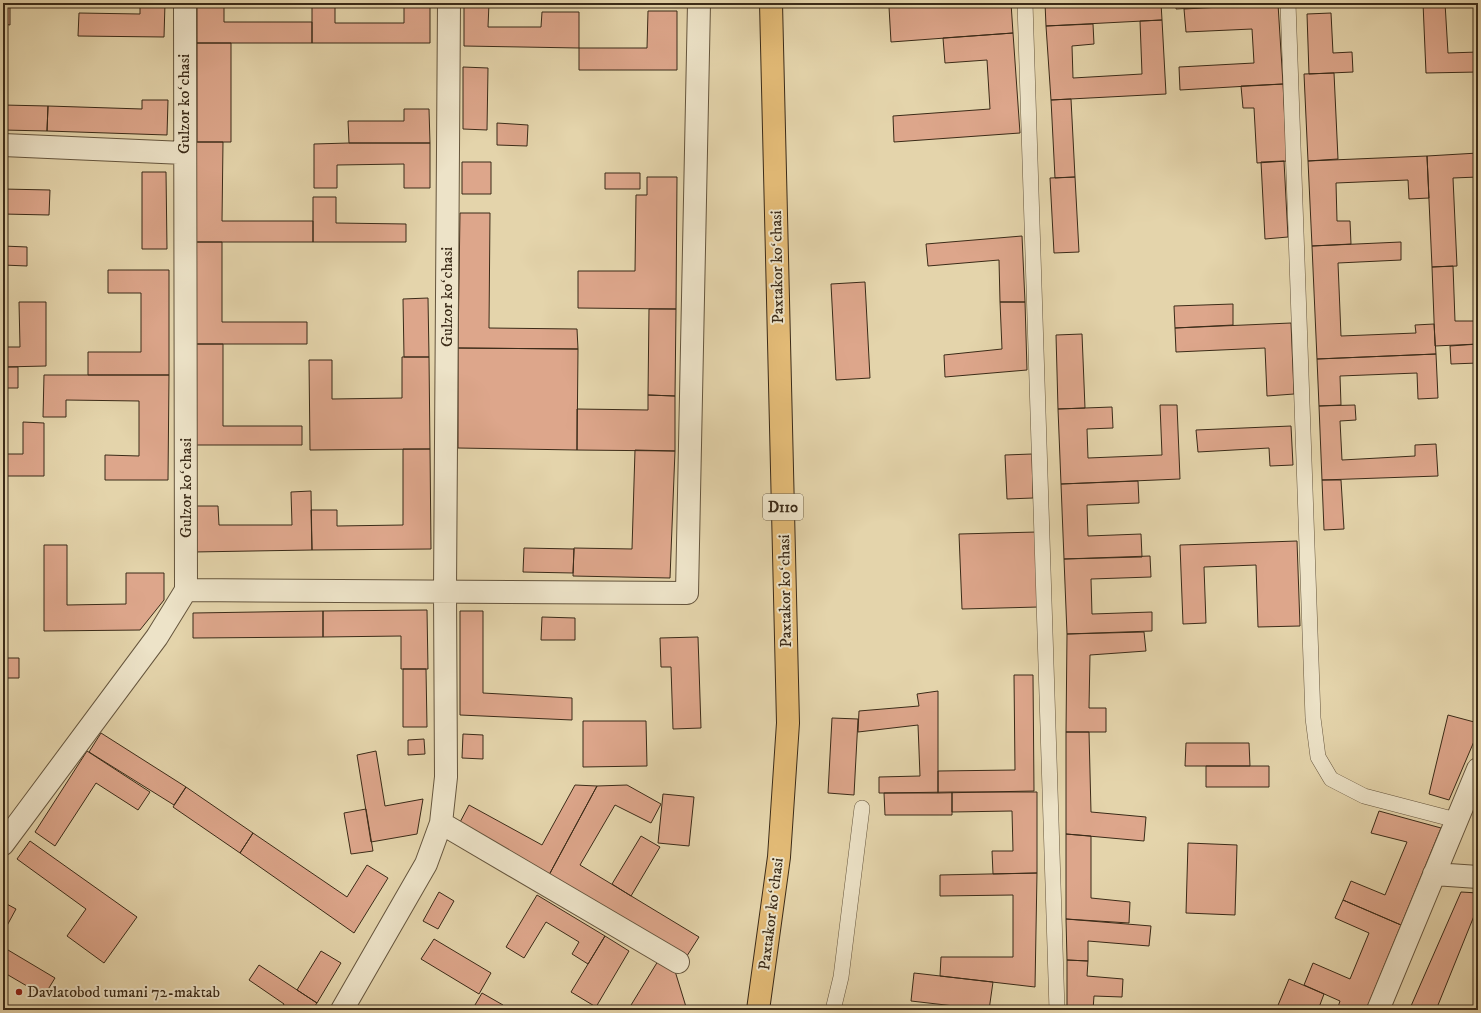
<svg xmlns="http://www.w3.org/2000/svg" width="1481" height="1013" viewBox="0 0 1481 1013" font-family="'IM FELL DW Pica',serif">
<rect width="100%" height="100%" fill="#e4d4ab"/>
<filter id="stains"><feTurbulence type="fractalNoise" baseFrequency=".005" numOctaves="4"/><feColorMatrix values="0 0 0 0 .2 0 0 0 0 .09 0 0 0 0 .02 0 0 0 .5 -.17"/></filter>
<radialGradient id="worn" r=".72"><stop offset=".6" stop-color="#630" stop-opacity="0"/><stop offset="1" stop-color="#630" stop-opacity=".3"/></radialGradient>
<path fill="#dda68b" stroke="#3b2b18" d="M3,3H10V25L3,24Z
M140,3H165L164,37L78,36L79,13L140,14Z
M197,3H224V22H312V43H197Z
M312,3H335V23H404V3H430V43H312Z
M464,3H489L488,27H541L542,12H579V48L464,46Z
M954,3H1011L1013,33L891,42L889,7Z
M1045,3H1161L1162,20L1046,26Z
M1176,3H1282L1176,9Z
M1423,3H1445L1448,53L1478,52V72L1426,73Z
M1278,4L1283,84L1180,90L1179,67L1254,63L1252,29L1186,32L1184,9Z
M648,11H677V70H579V48H647Z
M1331,13L1333,53L1352,52L1353,72L1309,74L1307,14Z
M1162,20L1166,94L1051,100L1046,26L1093,24L1094,44L1072,46L1073,78L1142,74L1140,21Z
M1013,33L1020,133L894,142L893,116L990,109L987,60L945,63L943,38Z
M197,43H231V142H197Z
M463,67L488,68L487,130L463,129Z
M1334,73L1338,159L1308,161L1304,74Z
M1283,84L1287,161L1257,163L1254,108H1243L1241,86Z
M1071,99L1075,177L1055,178L1051,100Z
M142,100H168L167,135L47,131L48,106L142,109Z
M3,105L48,106L47,131L3,130Z
M404,109H429L430,143H349L348,121H404Z
M497,123L528,125L527,146L497,145Z
M193,142H223L222,221H313V242H193Z
M349,143H430V188H404V164L337,165V188H314V144Z
M1478,153V177L1453,178L1457,266L1432,267L1427,156Z
M1427,156L1429,198L1409,199L1408,180L1336,183L1337,221H1350L1351,244L1312,246L1308,161Z
M1284,161L1288,237L1265,239L1261,162Z
M462,162H491V194H462Z
M142,172H166L167,249H142Z
M605,173H640V189H605Z
M647,177H677L676,309L578,308V271H635L636,195H647Z
M1075,177L1079,252L1054,253L1050,178Z
M3,189L50,190L49,215L3,214Z
M313,197H336V223L406,224V242H313Z
M460,213H490L489,328L577,329L578,349L458,348Z
M1022,236L1025,302H1000L999,260L928,266L926,244Z
M193,242H222V322H307V344H193Z
M1401,242V260L1338,263L1341,336L1416,333L1415,325L1434,324L1436,354L1317,359L1312,246Z
M3,246L27,247V266L3,265Z
M1453,266L1455,321H1478V344L1435,346L1432,267Z
M108,270H169V375H88V352H141V293H108Z
M865,282L870,378L836,380L831,284Z
M428,298L429,357H404L403,299Z
M19,302H46V366L3,367V347H20Z
M1000,302H1025L1027,370L945,377L944,355L1002,349Z
M1233,304V325L1175,328L1174,306Z
M649,309H676L675,396L648,395Z
M1291,323L1294,394L1267,396L1265,348L1176,352L1175,328Z
M1082,334L1085,408L1058,409L1056,335Z
M193,344H223V426H302V445H193Z
M1478,344V363L1451,364L1450,346Z
M458,348L578,349L577,450L458,448Z
M1436,354L1438,398L1418,399L1417,373L1340,376L1341,405L1319,406L1317,359Z
M402,357H429L430,449L310,450L309,360H332V399L402,398Z
M3,367H18V388H3Z
M44,375H169L168,480H105V455L139,456V401L66,400V417H43Z
M648,395L675,396V451L577,450V409L648,410Z
M1160,405H1177L1180,479L1061,484L1058,409L1112,407L1113,428L1087,429L1088,458L1162,455Z
M1355,405L1356,420L1340,421L1342,460L1415,456V445L1436,444L1438,476L1322,480L1319,406Z
M23,422L44,423V476H3V454H23Z
M1291,426L1293,465L1270,466L1269,448L1198,452L1196,430Z
M403,449H430L431,549L312,550L311,510H337V526L403,525Z
M635,450L675,451L670,578L573,576L574,548L632,549Z
M1032,454L1033,498L1007,499L1005,455Z
M1322,480H1341L1344,529L1324,530Z
M1138,481L1139,503L1087,505L1088,536L1141,534L1142,557L1064,559L1061,484Z
M311,491L312,550L193,552V506H218L219,525H292L291,492Z
M1037,532L1039,607L962,609L959,534Z
M1297,541L1300,626L1258,627L1256,565L1204,567L1206,623L1183,624L1180,545Z
M44,545H67V605L126,604V573H164V600L140,630L44,631Z
M524,548L574,549L573,573L523,572Z
M1150,556L1151,577L1091,579L1092,614L1152,612V631L1067,634L1064,559Z
M427,610L428,669H401V636L323,637V611Z
M323,611V637L193,638V613Z
M460,611H483V693L572,698V720L460,715Z
M542,617L575,618V640H541Z
M1144,632L1146,651L1090,655L1089,708H1106V732H1066L1067,634Z
M698,637L701,728L673,729L671,667H661L660,638Z
M3,658H19V678H3Z
M403,669H426L427,727H403Z
M1014,675H1033L1034,791L938,793V771L1015,770Z
M938,691V793H879V777L920,776L918,725L858,732L859,711L919,706L917,694Z
M1448,715L1478,723V732L1449,800L1429,794Z
M832,718L858,719L854,795L828,793Z
M583,721H646L647,766L583,767Z
M1066,732H1089L1091,812L1146,817L1144,841L1066,834Z
M101,733L186,787L174,805L89,752Z
M463,734L483,735V759L462,758Z
M424,739L425,754L408,755V740Z
M1186,743H1249L1250,766H1185Z
M87,751L150,792L138,810L96,783L55,846L35,832Z
M376,751L385,806L423,799L417,834L371,842L357,755Z
M1206,766H1269V787H1206Z
M575,785L597,786L549,875L458,826L469,805L542,845Z
M627,785L661,804L651,823L615,805L580,865L699,937L685,959L549,875L597,786Z
M186,787L253,833L240,853L173,807Z
M952,792V815H885L884,793Z
M952,792H1037V873L993,874L992,851H1013L1012,811L952,812Z
M663,794L694,797L689,846L658,843Z
M366,809L373,851L351,854L344,813Z
M1379,811L1441,828L1401,925L1343,900L1351,881L1385,895L1407,842L1371,833Z
M253,833L347,897L367,865L388,878L354,933L240,853Z
M1066,834L1091,836V898L1130,902L1129,923L1066,919Z
M641,836L660,847L631,896L612,884Z
M30,841L137,917L104,963L67,936L86,909L17,859Z
M1188,843L1237,845L1235,915L1186,913Z
M1037,873L1035,987L940,976L941,957H1013V895L940,896V875Z
M439,892L454,901L438,929L423,921Z
M1461,892L1478,893V918L1474,916L1436,1010H1422L1411,1006Z
M537,895L605,936L588,964L572,954L579,942L546,922L524,958L506,947Z
M1343,900L1401,925L1366,1010H1344L1338,1007L1340,1001L1304,985L1313,963L1350,979L1369,933L1335,918Z
M3,902L16,909L3,933Z
M1066,919L1151,926L1149,946L1088,941V961L1067,960Z
M605,936L629,951L596,1007L571,992Z
M434,939L491,973L479,994L421,959Z
M3,947L55,978L44,996L3,972Z
M321,951L341,963L317,1003L297,990Z
M1067,960L1088,961L1087,976L1123,979L1122,997L1094,996L1093,1010H1067Z
M658,961L675,971L687,1010H628Z
M259,965L317,1003L312,1010H281L284,1004L249,980Z
M914,973L993,982L989,1010L911,1001Z
M1289,979L1324,994L1318,1010H1276Z
M482,993L503,1005L500,1010H472Z"/>
<g fill="none" stroke-linecap="round" stroke-linejoin="round">
<defs>
<path id="service" d="M1025,3L1057,1010
M1288,3L1313,718L1318,757L1331,779L1364,796L1456,820
M833,1010L841,977L862,808"/>
<path id="minor" d="M185,3L186,590
M3,145L184,153
M186,590L687,593L699,3
M441,823L678,962
M3,844L157,637L186,590
M1434,874L1478,877
M342,1010L426,864L441,823L446,777L445,590L449,3
M1378,1010L1478,769"/>
<path id="primary" d="M758,1010L779,857L788,723L771,3"/>
</defs>
<use href="#service" stroke="#65553d" stroke-width="16"/>
<use href="#minor" stroke="#65553d" stroke-width="24"/>
<use href="#primary" stroke="#3b2b18" stroke-width="24"/>
<use href="#service" stroke="#ede3c8" stroke-width="15"/>
<use href="#minor" stroke="#ede3c8" stroke-width="22"/>
<use href="#primary" stroke="#e2ba76" stroke-width="22"/>
</g>
<circle fill="#8f2418" stroke="#ede3c8" stroke-width="1.5" cx="19" cy="992" r="4"/>
<g text-anchor="middle" dominant-baseline="central" stroke-width="4" stroke-linejoin="round" paint-order="stroke">
<rect fill="#ede3c8" stroke="#70624d" stroke-width="1" x="763" y="494" width="40" height="26" rx="3"/>
<g font-size="15" font-weight="bold" fill="#3b2b18">
<text x="783" y="507">D110</text>
</g>
<g font-size="16" fill="#3b2b18" stroke="#ede3c8">
<text transform="translate(184 104) rotate(-90)">Gulzor koʻchasi</text>
<text transform="translate(777 267) rotate(-91)">Paxtakor koʻchasi</text>
<text transform="translate(447 297) rotate(-90)">Gulzor koʻchasi</text>
<text transform="translate(186 488) rotate(-90)">Gulzor koʻchasi</text>
<text transform="translate(785 591) rotate(-91)">Paxtakor koʻchasi</text>
<text transform="translate(771 914) rotate(-83)">Paxtakor koʻchasi</text>
</g>
<g font-size="16" fill="#3b2b18" stroke="#ede3c8" text-anchor="start">
<text x="27" y="992">Davlatobod tumani 72-maktab</text>
</g>
</g>
<rect width="1481" height="1013" fill="none" stroke="#e4d4ab" stroke-width="16"/>
<rect x="4" y="4" width="1473" height="1005" fill="none" stroke="#3b2b18" stroke-width="2"/>
<rect x="8" y="8" width="1465" height="997" fill="none" stroke="#3b2b18"/>
<rect width="100%" height="100%" filter="url(#stains)"/>
<rect width="100%" height="100%" fill="url(#worn)"/>
</svg>
